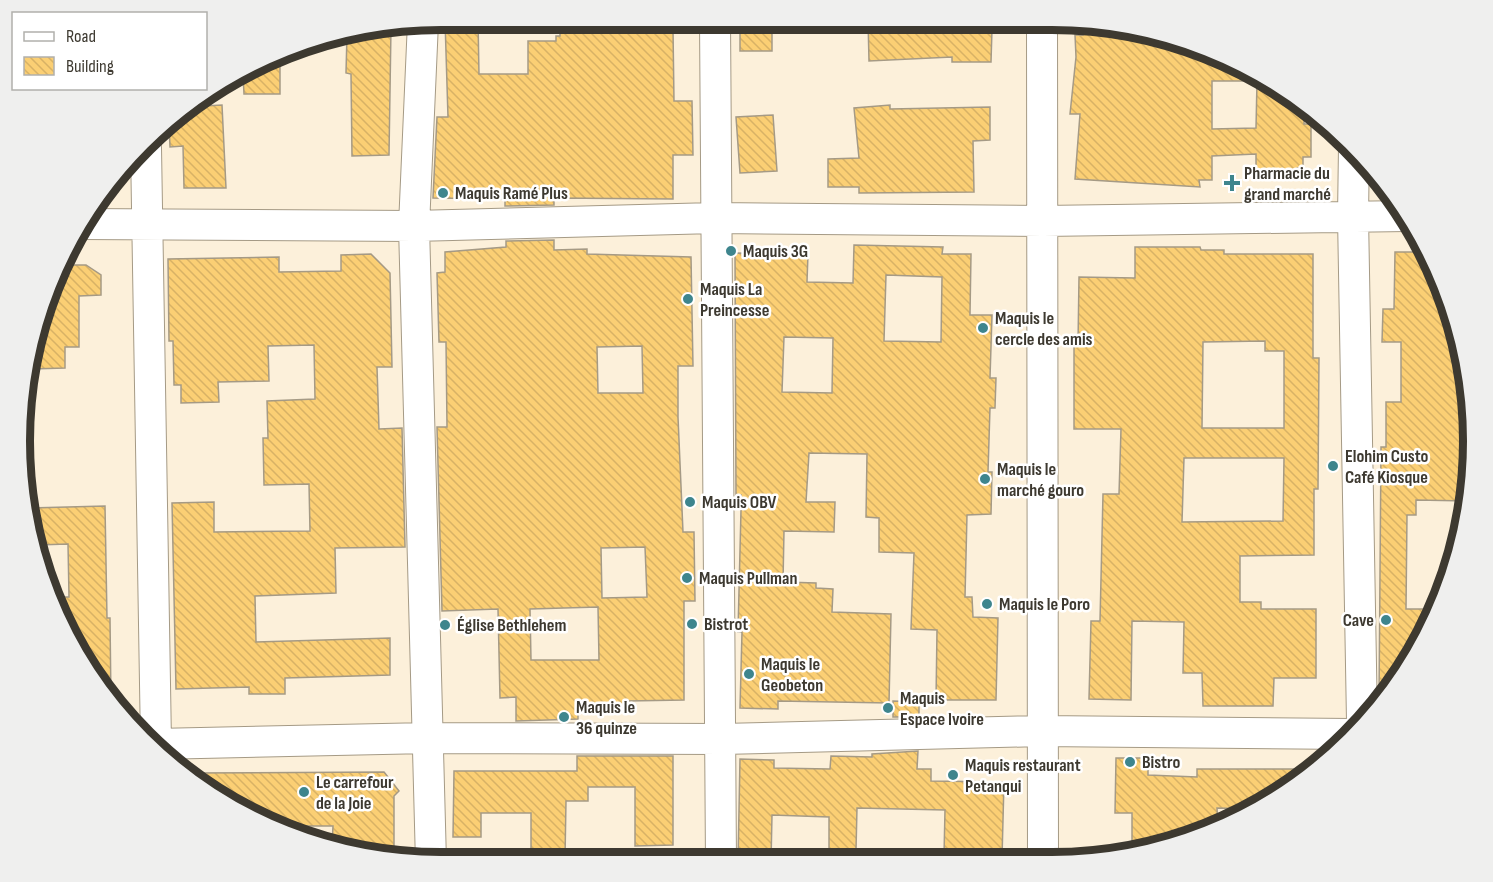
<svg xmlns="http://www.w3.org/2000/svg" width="1493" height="882" viewBox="0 0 1493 882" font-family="'Sofia Sans Condensed',sans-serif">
<defs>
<pattern id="building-back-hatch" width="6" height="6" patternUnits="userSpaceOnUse" patternTransform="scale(1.5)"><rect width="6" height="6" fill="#fbcf74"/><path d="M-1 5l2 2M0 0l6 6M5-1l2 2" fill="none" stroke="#d8b265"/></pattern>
</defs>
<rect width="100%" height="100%" fill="#fcf0da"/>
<path fill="url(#building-back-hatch)" stroke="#a59a85" stroke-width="1.5" fill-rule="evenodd" d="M445,20H478L479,74H528V41H556V36H560V20H632V29H673L674,101H692L693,155H673V199L554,198V205L505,206V199L433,198L437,117H448Z
M740,20H772V51H740Z
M868,20H970L971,30L992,29L991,62H952V57L869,61Z
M1084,21L1188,42L1286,91L1304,105V124H1311V157H1303V168H1297V179H1256V154L1212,156V180H1199L1200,187L1075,179L1080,114H1070L1076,57L1075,35H1083ZM1212,81H1257L1256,128L1212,129Z
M391,28L389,155L352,156L351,74L346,73L347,35Z
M280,56V94H244L243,75Z
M222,105L226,188H184L183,146L170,147L169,124L185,107Z
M890,105V109L990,107V140L973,141L974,192L859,193V187H828V159L859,158L854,108Z
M773,115L777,171L740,173L736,117Z
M554,240V250L587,249V254L691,257L693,366H678V417L683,532H694L695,601H684V700L627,701V708H578V719L516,721V697L500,698L498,609L442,611L437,427H447L446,342H439L437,273L445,272V252L506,247V241ZM642,346L643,393H598L597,347ZM645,547L647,597L602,598L601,548ZM598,607L599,660H531L530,609Z
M854,245L943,247L942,254H971L970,315H992L990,378H996L995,408H990L988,472H992L991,514L967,515L965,597H972L973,617L998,618L996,700H936L937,630L911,629L914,553L879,552V518L866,517L867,454L809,453L806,502H835L834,532L784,531L783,582L816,583V588L833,589L832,612L891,614L889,703L778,701V709L740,708L742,632H738L741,510V495H736L735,253L808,254L807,282L853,283ZM886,275L942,277L941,342L884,341ZM784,337L833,338L832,393L782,392Z
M1135,247H1200L1201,250H1224V254H1313V358H1319L1318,489H1314V555L1240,556V602H1261V609H1316V678H1274L1273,706H1203L1202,673H1183L1184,622L1132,621L1131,700L1089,699L1091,621H1100L1103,494H1119L1121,429H1074V344H1078L1079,277L1135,278ZM1265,341V351H1284V428H1202L1203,342ZM1184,458H1284L1283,521L1182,522Z
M1395,252H1426L1442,280L1465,359L1473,441L1468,501L1416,500V515H1407L1406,609H1438L1402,675L1379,702L1381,447H1386V402H1401V342H1382L1383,309H1394Z
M371,254L390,273L392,367H377L379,429L402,428L405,547L335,548L336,593L255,596L256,642L390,638V675L285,678V694H249V687L176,689L172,503L214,502V532L310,531L309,484L264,485L263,438H268L267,401L315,399L314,345L268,346L269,381L218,382L219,402L181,403V385H174L173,341H169L168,259L279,257V272L341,271V255Z
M62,265H86L101,275V295L79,296V347H65V368L31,369L42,306Z
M105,506L107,618H110L111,702L53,597H69L68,544L37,545L30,508Z
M893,701L919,702V717H893Z
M918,751L917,769H931V781L1004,782L1002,858L944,856L945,810L857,808L856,850L829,849V817L772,815L771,862H738L740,759L774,760V768L830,769L831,756L872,757V754Z
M577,756H673V845L635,846V787H588V801H566L565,858H562V862H531V813H481V837H453L454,771H577Z
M1116,758H1148V775L1197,777V769H1314L1257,809L1217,808L1218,826L1187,840L1132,851V813H1115Z
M384,772L399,791L394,796V858L332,845L333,826H278L267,821V811H246L207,791L187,773Z"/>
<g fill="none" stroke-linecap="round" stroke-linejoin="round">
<defs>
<path id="minor" d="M715,20L721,862
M1042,20L1043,862
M423,22L414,226L431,862
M1354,147L1353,216L1362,721
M146,148L156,743
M82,224L414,226L715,218L1043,221L1407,216
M156,744L429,738L722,739L1041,731L1351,734"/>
</defs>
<use href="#minor" stroke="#a59a85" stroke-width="32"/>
<use href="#minor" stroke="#fff" stroke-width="30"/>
</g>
<g fill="#3e858d" stroke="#fff" stroke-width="2">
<path d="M1229 174h6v6h6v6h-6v6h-6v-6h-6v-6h6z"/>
<circle cx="443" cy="193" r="6"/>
<circle cx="731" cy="251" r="6"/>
<circle cx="688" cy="299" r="6"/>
<circle cx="983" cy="328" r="6"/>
<circle cx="1333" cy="466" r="6"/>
<circle cx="985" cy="479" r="6"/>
<circle cx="690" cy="502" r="6"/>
<circle cx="687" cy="578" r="6"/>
<circle cx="987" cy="604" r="6"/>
<circle cx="1386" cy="620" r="6"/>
<circle cx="692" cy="624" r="6"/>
<circle cx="445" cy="625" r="6"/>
<circle cx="749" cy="674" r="6"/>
<circle cx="888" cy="708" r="6"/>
<circle cx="564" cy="717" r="6"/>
<circle cx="1130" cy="762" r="6"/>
<circle cx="953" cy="775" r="6"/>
<circle cx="304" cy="792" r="6"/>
</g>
<g text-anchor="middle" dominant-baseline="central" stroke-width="5" stroke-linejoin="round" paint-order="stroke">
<g font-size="18" font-weight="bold" fill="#3d3930" stroke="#fff" text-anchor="start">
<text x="1244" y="173">Pharmacie du<tspan x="1244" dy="21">grand marché</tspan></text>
<text x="455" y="193">Maquis Ramé Plus</text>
<text x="743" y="251">Maquis 3G</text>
<text x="700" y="289">Maquis La<tspan x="700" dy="21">Preincesse</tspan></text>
<text x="995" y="318">Maquis le<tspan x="995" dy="21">cercle des amis</tspan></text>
<text x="1345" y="456">Elohim Custo<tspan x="1345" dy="21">Café Kiosque</tspan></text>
<text x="997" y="469">Maquis le<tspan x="997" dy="21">marché gouro</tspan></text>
<text x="702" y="502">Maquis OBV</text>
<text x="699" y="578">Maquis Pullman</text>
<text x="999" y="604">Maquis le Poro</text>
<text x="1374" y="620" text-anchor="end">Cave</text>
<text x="704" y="624">Bistrot</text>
<text x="457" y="625">Église Bethlehem</text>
<text x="761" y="664">Maquis le<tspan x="761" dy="21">Geobeton</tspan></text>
<text x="900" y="698">Maquis<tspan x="900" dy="21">Espace Ivoire</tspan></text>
<text x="576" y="707">Maquis le<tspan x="576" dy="21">36 quinze</tspan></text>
<text x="1142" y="762">Bistro</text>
<text x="965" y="765">Maquis restaurant<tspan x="965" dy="21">Petanqui</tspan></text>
<text x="316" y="782">Le carrefour<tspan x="316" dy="21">de la Joie</tspan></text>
</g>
</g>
<path d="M0 0H1493V882H0ZM441 30H1052A411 411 0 0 1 1463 441V441A411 411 0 0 1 1052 852H441A411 411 0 0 1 30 441V441A411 411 0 0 1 441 30Z" fill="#efefee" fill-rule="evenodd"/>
<path fill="none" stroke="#3d3930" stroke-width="8" d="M441 30H1052A411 411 0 0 1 1463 441V441A411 411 0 0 1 1052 852H441A411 411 0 0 1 30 441V441A411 411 0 0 1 441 30Z"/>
<rect x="12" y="12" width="195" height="78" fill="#ffffff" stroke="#b1b0ac" stroke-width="1.5"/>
<rect x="24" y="32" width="30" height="9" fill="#ffffff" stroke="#b1b0ac" stroke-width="1.5"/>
<text x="66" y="42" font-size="18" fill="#3d3930">Road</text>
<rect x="24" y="57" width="30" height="18" fill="url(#building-back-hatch)" stroke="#b1b0ac" stroke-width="1.5"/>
<text x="66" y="72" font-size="18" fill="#3d3930">Building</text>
</svg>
